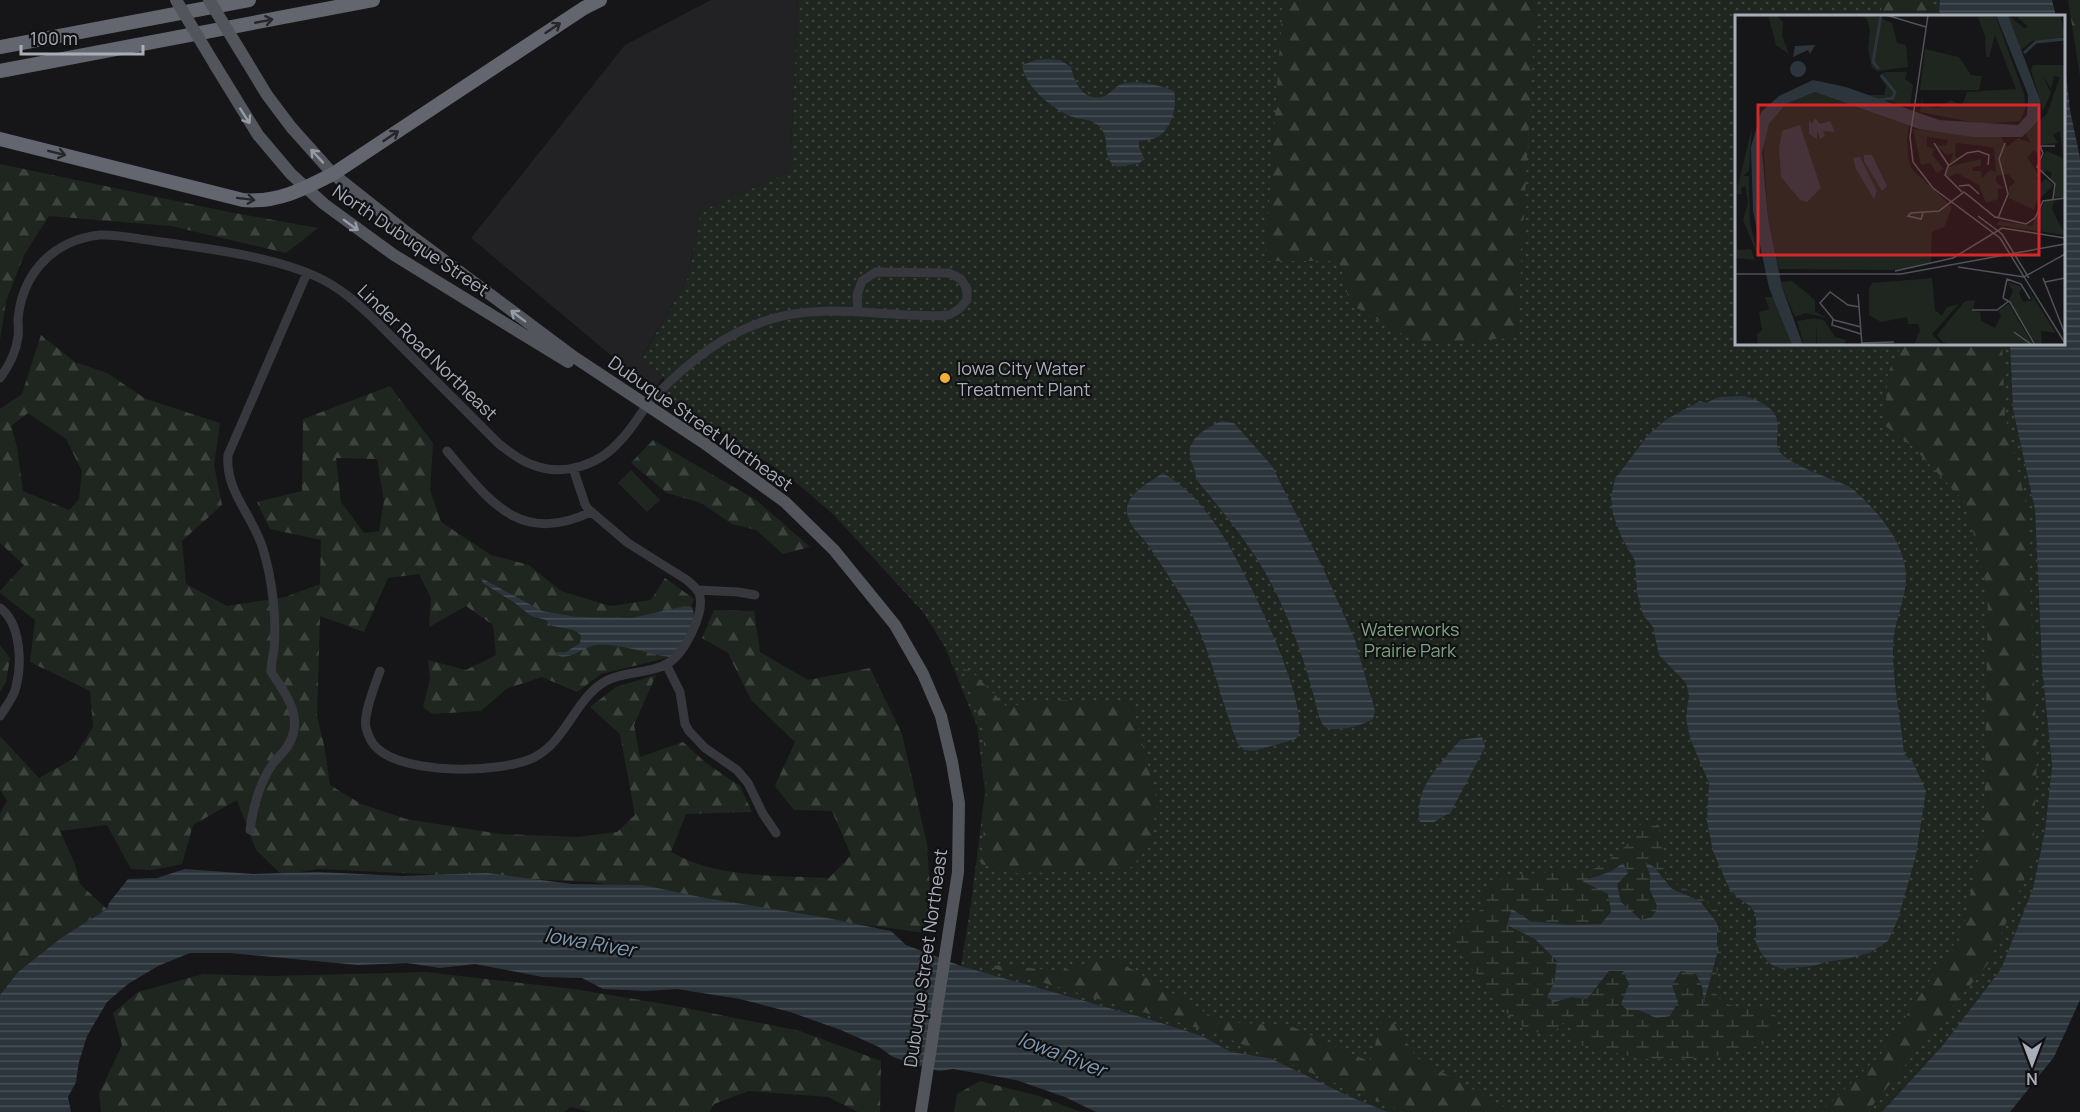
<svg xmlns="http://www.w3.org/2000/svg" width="2080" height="1112" viewBox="0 0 2080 1112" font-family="Manrope,sans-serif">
<defs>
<pattern id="green-dots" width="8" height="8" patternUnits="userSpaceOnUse" patternTransform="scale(1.5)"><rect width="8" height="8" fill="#1e261f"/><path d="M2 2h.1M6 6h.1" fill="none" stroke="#3c433d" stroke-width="1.8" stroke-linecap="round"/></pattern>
<pattern id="forest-firs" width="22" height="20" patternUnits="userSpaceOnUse" patternTransform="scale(1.5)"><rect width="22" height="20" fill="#1e261f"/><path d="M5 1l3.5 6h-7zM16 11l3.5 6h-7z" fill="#3c433d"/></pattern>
<pattern id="wetland-marsh" width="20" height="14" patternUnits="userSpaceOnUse" patternTransform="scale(1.5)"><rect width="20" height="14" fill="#1e261f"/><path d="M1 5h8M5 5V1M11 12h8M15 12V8" fill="none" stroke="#3c433d"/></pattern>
<pattern id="water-rules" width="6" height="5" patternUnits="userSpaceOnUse" patternTransform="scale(1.5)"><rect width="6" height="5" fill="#2c353c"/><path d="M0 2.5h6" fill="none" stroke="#485056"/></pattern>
</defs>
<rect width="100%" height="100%" fill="#161618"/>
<path fill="#222225" d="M711,0H798L790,172L701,211L688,278L642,357L663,378L656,386L620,363L471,238L625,45Z"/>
<path fill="url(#green-dots)" d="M798,0H1940L1939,11L1941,16H1736V344H2010L2013,409L2035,510L2042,667L2052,766L2045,831L2033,888L2001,969L1943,1045L1882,1112H1388L1353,1098L1270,1058L1231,1052L1202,1036L1155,1021L961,966L971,904L985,792L977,726L945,647L923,612L833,514L791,478L659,392L666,386L664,378L642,358L688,278L701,211L790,172Z"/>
<path fill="url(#forest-firs)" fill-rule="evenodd" d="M1283,0H1536L1517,338L1418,343L1350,304L1339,261H1265Z
M1883,0H1933V16H1880Z
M2068,0H2080V76Z
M0,164L229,212L318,228L286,253L171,226L49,216L24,255L6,301L0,340Z
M41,335L75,362L107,373L146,399L220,423L214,465L222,505L182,541L186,584L227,606L285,597L320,584L321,540L270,529L257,502L302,491L303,419L390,386L433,443L430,490L441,522L491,555L529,565L561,591L610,606L651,600L665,578L694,599L671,657L601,674L577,692L542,677L506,689L481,711L432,714L423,707L430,679L428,660L466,670L496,655L493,625L466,606L429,627L431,598L419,574L388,578L364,632L320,616L317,716L324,745L330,785L361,804L406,819L500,834L578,837L617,832L635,815L620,734L590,707L616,687L656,675L634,725L640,757L683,742L706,763L740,786L752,812L686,814L671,852C719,879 776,875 829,878L851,855L832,811L794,810L775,786L795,742L751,700L728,653L702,638L714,610L754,611L760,652L808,680L870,668L902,734L927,844L933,934L784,914L592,882L318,869L282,875L256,850L237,800L193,825L182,864L153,870L131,869L107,825L60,831L75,864L80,884L107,909L61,938L18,972L0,995V814L7,800L0,790V736L39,778L73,759L93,727L90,691L30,662L35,620L0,593V591L24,565L0,543V409L22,394ZM28,413L66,439L82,471L79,499L69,510L23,491L17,447L11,426ZM336,458L377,459L384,501L379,531L364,533L341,502Z
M1902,344H2002L2005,416L2027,508L2037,756L2033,858L1990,961L1872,1106L1862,1112H1816L1824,1109L1881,1054L1962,932L1984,832L1988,593L1966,503L1913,447L1884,425L1888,373Z
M653,440L756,500L810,547L783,554L756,530L732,524L701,503L667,493L631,463Z
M0,645L10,658L6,682L0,692Z
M963,669L971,671L1006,706L1061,700L1132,704L1157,800L1152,837L1133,867L1020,874L981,864L987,792L983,729Z
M1109,956L1220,1021L1293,1027L1370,1062L1385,1011L1417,1058L1513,1112H1405L1215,1033L979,964L1062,971Z
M426,972L574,989L676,1006L800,1031L881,1061L880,1112H858L828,1097L749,1091L714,1104L710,1112H591L571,1107L564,1112H101L99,1094L122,1045L113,1013L138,992L203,974L272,976Z
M980,1081L1039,1096L1081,1112H954L957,1094Z"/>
<path fill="url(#wetland-marsh)" d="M1653,821L1659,826L1665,873L1672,882L1696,894L1717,910C1721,926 1723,945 1720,962C1719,971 1712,979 1714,989C1721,1011 1750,1008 1768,1008L1776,1016V1031L1764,1044L1724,1055L1685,1059H1644L1583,1046L1576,1042L1570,1025L1563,1023L1551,1035C1517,1031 1506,1013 1488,989C1479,976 1468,964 1458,952L1453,941V929L1473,918L1481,909L1483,897L1493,884L1506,876L1561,871L1583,872L1600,867L1627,845L1641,824Z"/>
<path fill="#1e261f" d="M631,470L660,500L647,512L618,483Z"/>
<path fill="url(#water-rules)" d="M1940,0H2052L2056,16H1941L1939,11Z
M2064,57L2070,110L2080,158V1000L2054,1057L2010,1112H1882L1943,1045L2001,969L2033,888L2045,831L2052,766L2042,667L2035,510L2013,409L2010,344H2064Z
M1048,59L1060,60L1071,67C1074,82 1083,101 1102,97C1112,94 1115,84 1126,83C1142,81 1160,85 1174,91C1177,105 1173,127 1159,136C1154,140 1145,140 1139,141V147L1144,158L1140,163L1117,167C1099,157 1113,140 1099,126C1092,119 1082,120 1073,117C1053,110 1025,87 1022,65L1036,60Z
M1744,396C1802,413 1763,440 1784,456C1798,467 1817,473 1833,480C1840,483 1848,485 1854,490C1878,512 1906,543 1906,578C1906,598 1894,622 1893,645C1892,681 1901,718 1904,754L1913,762L1926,791L1916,855L1898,919L1888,941L1869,953L1846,959L1826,962L1813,966L1782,969L1772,965L1763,956L1756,943V914L1750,906L1737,897L1729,888L1713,851L1707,821L1709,783L1690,738L1686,718L1689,695L1686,683L1659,655L1653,627L1643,615L1637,592L1635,561L1621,536L1613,514L1611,497L1615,479L1648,435L1667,419L1700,401L1706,403L1719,397Z
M1222,421L1234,423L1272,466L1323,568L1355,640L1375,711L1373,719C1364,725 1333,734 1324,726C1323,725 1320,719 1319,717C1307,665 1289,613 1262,567C1243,536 1219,507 1196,479C1196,471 1193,467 1191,460C1184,440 1207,427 1222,421Z
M1163,473C1186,486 1203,506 1218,528C1239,558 1316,710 1296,739L1254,751L1244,750L1238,744C1218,694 1210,641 1181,595C1170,578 1159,561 1148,545C1140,534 1128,526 1127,511C1126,494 1151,481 1163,473Z
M481,578L542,611L577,617L632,618L685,606L692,607C699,624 681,645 671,657C645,654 622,643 596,645C581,647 573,661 556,655L557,652H566L580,643L581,635L574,630L552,626L546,620L531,616L515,603L483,583Z
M1482,737L1485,747L1451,812L1434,822H1420C1413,788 1440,765 1460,740Z
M1645,862L1654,867L1672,889L1700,901L1717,923V954L1704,1002L1702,986L1696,974L1681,971L1672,985L1678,1002L1670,1016L1656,1018L1639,1010H1627L1621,1004L1629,984L1623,971H1609L1587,999L1572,997L1554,1002L1547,997L1554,983L1557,961L1535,939L1507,925L1512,909L1530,921L1569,925L1601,924L1611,912L1608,894L1582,881L1610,872L1623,863L1628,873L1617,884L1621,902L1641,920L1652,917L1658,908L1650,890V875Z
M185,869L253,874L318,872L401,876L487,873L572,884L643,885L705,898L822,917L891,931L906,945L961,966L1155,1021L1202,1036L1231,1052L1270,1058L1353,1098L1388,1112H1096L1065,1097L1016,1080L953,1069L939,1071L913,1064L893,1057L879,1047L841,1030L790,1012L740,999L677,989L646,991L603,989L582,978L543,977L475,964L440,968L407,963L358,965L229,953H190L158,966L128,984L107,1002L87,1036L79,1062L76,1082L68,1097L71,1112H0V995L18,972L61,938L107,909L109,903L128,879L157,878Z"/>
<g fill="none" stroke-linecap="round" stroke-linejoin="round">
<path stroke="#37383d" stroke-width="9" d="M0,378C9,366 16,352 18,337C19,331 18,325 18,319C20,298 27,280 40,265C55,247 78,237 100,235C118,234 137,239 155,241C203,248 271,256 315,276C338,286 356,302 374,319L499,444C510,452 520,461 533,465C563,477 599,465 620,441C634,427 642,409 656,395C690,361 722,335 768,320C813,305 862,313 908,315C922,315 936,317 949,315L959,309L967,300V289L961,279L949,273L876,272L862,281L857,295L858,312
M447,451C490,501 519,546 591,512
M697,590L738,592L755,595
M0,608C21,623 22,664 16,687C14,697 5,708 0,716
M666,664L680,692L685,724L689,731L705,748L737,770L748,783L763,814L776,833
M380,671C375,685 363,714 366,728C368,735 371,743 377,748C404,775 502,774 535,757C565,741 574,703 601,684C621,670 650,675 670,662C685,652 706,611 699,593C696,587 691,584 687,580L628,543L588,509L585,504L573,468
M250,830C253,808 259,784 272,765C277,757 285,752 289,744C304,716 286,694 271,672C271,664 273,657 274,649C277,619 272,578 263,549C253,515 225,492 228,455L307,273"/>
<path stroke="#53555c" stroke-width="12" d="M247,62L267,95L291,127L333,174L405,231L574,357L704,443L785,502L834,550L895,625L923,674L941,716L952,762L959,803L958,872L921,1112
M215,65L258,135L291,174L324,204L394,255L568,362"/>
<path stroke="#63666e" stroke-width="14" d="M0,47L249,0
M0,71L373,0
M0,139L243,200C277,203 304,189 333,174L584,8L600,0"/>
<path stroke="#53555c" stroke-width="12" d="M176,0L215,65
M209,0L247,62"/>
</g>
<defs><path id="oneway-shaft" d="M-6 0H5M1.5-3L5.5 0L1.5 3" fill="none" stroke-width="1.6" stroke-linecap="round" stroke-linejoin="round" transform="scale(1.5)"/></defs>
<g stroke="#26262a">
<use href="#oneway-shaft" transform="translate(264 21) rotate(-11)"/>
<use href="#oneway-shaft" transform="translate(553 28) rotate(-34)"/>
<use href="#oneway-shaft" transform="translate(391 136) rotate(-34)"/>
<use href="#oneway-shaft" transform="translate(57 153) rotate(14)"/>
<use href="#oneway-shaft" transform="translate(246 199) rotate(7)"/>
</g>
<g stroke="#979ba6">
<use href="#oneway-shaft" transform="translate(245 116) rotate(57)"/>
<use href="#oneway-shaft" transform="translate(317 156) rotate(-133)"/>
<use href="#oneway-shaft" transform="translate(351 225) rotate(36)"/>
<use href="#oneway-shaft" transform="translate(518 316) rotate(-143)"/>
</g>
<circle fill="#f2b134" stroke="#111113" stroke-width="2" cx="945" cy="378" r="6"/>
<g text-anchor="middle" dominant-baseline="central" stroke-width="4.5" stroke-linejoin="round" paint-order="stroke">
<g font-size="18" fill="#a8adb8" stroke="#111113">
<text transform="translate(411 240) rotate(34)">North Dubuque Street</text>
<text transform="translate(428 352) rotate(44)">Linder Road Northeast</text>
<text transform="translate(701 423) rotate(35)">Dubuque Street Northeast</text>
<text transform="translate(925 958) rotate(-82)">Dubuque Street Northeast</text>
</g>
<g font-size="18" fill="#a8adb8" stroke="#111113" text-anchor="start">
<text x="957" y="368">Iowa City Water<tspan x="957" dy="21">Treatment Plant</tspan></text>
</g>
<g font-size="18" fill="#7fa381" stroke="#111113">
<text x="1410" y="629">Waterworks<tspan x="1410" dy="21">Prairie Park</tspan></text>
</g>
<g font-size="20" font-style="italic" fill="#7f9bb3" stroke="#111113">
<text transform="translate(590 942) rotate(10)">Iowa River</text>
<text transform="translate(1062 1054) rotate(21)">Iowa River</text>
</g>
</g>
<g transform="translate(1735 15)">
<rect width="330" height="330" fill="#161618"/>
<path d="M190,34L224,42L236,60L247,61L244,75H185ZM80,77L174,110L171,133L176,153L217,192L209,212L197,217L196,247L163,255L44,254L33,203L28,128L34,109L51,89ZM30,282H38L57,330H23L22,320L27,315L24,297L34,294Z" fill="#1e261f"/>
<path d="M33,0H41L48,7L47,21L54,39L41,30ZM124,0H139L157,8L162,28L171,30L173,52L142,56L137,53L133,35L135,15L132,4ZM242,0L261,2L289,79L291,92L285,106L247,109L185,97L187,80L188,90L203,93L216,85L227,91L232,77L281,74L260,20L254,42H251L250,21ZM273,0L289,13L293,12L280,0H325L330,20L323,24L297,26L286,35ZM298,50H330V182H319L321,172L315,164L317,158L311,155L308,160L303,151L311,136L328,143L325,116L318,120L323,128L304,130V141L299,135L292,142L304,160L301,164L306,168L311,164L319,170L301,187L299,195L274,183V172L280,167L273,159L261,161V167L269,173L263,174V184L251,188L244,170L222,158L214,162L210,159L213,152L246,144V151L237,152L238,156H246L247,163L255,155L261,157L259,134L255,132L221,128L220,141L224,145L215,149L218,138L212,140L202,131L211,130L213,125L192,122V131L199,134L197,140L209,154L202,158L195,148L186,150L178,114L266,122L272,132L283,123L296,128L290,117L312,99L325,62L319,61L316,74L308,61L316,78L308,96L296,54ZM151,57H172L170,64L178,70L175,92L131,80H149L151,71L144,60ZM79,78L172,110L154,111L119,97L117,104L99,90L83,87L57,90L39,114L36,128L35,160L38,172L49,183L42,204L34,202L29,124L51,91ZM17,112L14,156L8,161H14L15,208L25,246L8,205L13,188L10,171L6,173L7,179H1ZM151,123L172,124L174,150L168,145H151L148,132ZM330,184L319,186L317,194L330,220L261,210L265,206L297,211L310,186ZM112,194L123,205H133L130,251L96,252L99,195ZM38,210L51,224V246L62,252L43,249L35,211ZM2,219V235L16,234L20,245L0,243ZM197,263L200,295L207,301L212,292L224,289L197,319L207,330H179L185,315L183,309H173L172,302L146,307L134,300V273L137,268ZM57,266L80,285V296L91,303L71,298L60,302L47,272L46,267ZM272,267L288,272L284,278L288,287L298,285L293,274L321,318L306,316L307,330H302L274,285L278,276ZM240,285L238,296L245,297L246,306L260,313L266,301L263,296L274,289L298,330H213L207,326L202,320L230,286ZM80,303L89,305L100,322L111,325L109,329L82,330V308L81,330H69L62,306Z" fill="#1e261f"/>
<path d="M71,98L96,101L108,115L81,129L72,117L71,105L64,103Z" fill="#1e261f"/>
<path d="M261,0H273L305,85V104L287,122H238L184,114L80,77L51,89L34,109L27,137L33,203L47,272L68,330H57L34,273L18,196L16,132L26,97L44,81L78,65L111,72L204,105L283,110L292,100L293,80ZM80,30L75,39L73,35L58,42L60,31ZM55 54a8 8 0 1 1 16 0a8 8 0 1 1-16 0ZM80,103L85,109L95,106L100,117L88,116L90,121L85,124L82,116V124L74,119V105L77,109ZM65,110L86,173L72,187L65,185L46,162L44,133L47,116ZM137,140L152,171L147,176L129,146V140ZM125,142L142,176L139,184L121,154L118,143Z" fill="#2c353c"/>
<path fill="none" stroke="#2c353c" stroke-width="3" d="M289,38L301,27L330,24M144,54L138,47L146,0M144,85L158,83L160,77L146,60"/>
<path fill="none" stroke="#505258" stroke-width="1.5" d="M151,0L191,12M193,0L175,122L178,147L198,173L265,223L330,328M199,128L214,151M224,171L234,170L244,179M227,177L210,160L213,151L232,138L243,136L254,140L253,150M318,184L320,169L302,152L308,138L305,131H320M188,198L186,204L173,201L176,198L204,196L229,177L260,202L291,209L300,203L308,186L330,183M243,201L267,219L294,263M263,203L273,179L264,144L270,128M223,252L289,262L330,239M160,256L218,243L267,213L330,223M0,259H166L330,229M308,263L330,319M310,267L330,263M123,279L127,330M268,283L275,287L300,330M268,283L272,264L286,269L295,284M125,292L113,290L95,277L85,288L99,305L126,312M237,295H262L274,286M98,304L97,310L126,319M279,317L297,330M127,328L159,327"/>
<path fill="#d62828" fill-opacity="0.15" stroke="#d62828" stroke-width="3" d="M23,90H304V240H23Z"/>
<rect width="330" height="330" fill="none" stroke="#a8adb8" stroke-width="3"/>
</g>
<g transform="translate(2032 1064) rotate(180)" stroke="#111113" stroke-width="4.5" paint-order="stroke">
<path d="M0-4.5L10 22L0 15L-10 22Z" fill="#a8adb8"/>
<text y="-9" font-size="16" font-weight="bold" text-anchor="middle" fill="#a8adb8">N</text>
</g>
<path d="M21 45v9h122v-9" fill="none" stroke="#a8adb8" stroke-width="3"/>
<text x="30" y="45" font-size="18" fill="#a8adb8" stroke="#111113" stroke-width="4.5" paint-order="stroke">100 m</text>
</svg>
